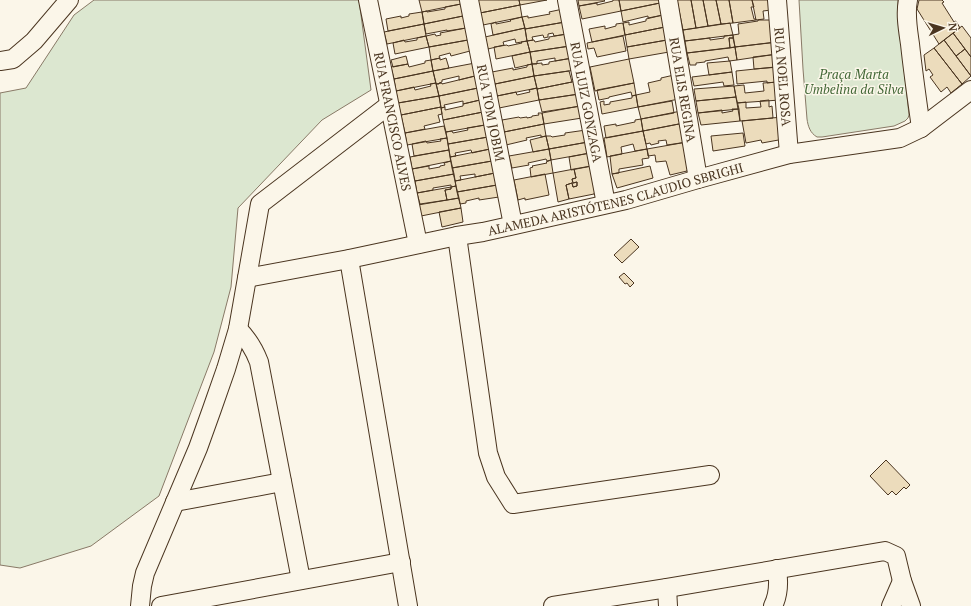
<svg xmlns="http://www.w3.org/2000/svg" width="971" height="606" viewBox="0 0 971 606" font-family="'PT Serif',serif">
<rect width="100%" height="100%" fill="#fbf6e9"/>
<path fill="#dce7d0" stroke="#887966" d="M94,0H359L371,90L322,120L238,208L231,287L214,352L159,496L91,546L20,568L0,565V93L26,88L74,15Z
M799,0H898V12L909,115L908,118L905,121L894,126L822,137H817C810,133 808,126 807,119L803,69Z"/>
<path fill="#ecdcbc" stroke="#4a3520" d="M419,0H460L461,4L422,12Z
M478,0H519L520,5L480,13Z
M519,0H547L520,5Z
M578,0H604L605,1L579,6Z
M613,0H619L621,11L582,19L579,6L597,3V5L613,1Z
M619,0H660V3L621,11Z
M677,0H691L696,28L683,30Z
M691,0H703L708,26L696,28Z
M703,0H716L721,24L708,26Z
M716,0H729L733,23L721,24Z
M729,0H752L754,7H751L754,19H756V20L733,23Z
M752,0H769L771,10L763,11L764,19L756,20Z
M919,0H942L944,2L942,3L954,22L956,21L960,28L939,44L917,9Z
M660,3L663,15L648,18V16L623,22L621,11Z
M461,4L463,16L424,24L422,12L427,11V12L445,9V7Z
M520,5L522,17L483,25L480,13Z
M563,9L565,22L525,29L522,17L528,16V18L550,14L549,12Z
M422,12L424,24L388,31L386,19L401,16V18L409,16V14Z
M663,15L665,27L625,35L623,23L629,22V25L646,21V19Z
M463,16L466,28L447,31V30L426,34L424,24Z
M522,17L525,28L493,35L491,24L496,22V24L511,21L510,20Z
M758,20H775L778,42L735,47L733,35L739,34L738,24L758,21Z
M565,22L567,34L554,36L553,33L548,34V37L544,38L543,35L532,37L533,40L527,41L525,29Z
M623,23L625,35L592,42L589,29L605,26V29L616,26V24Z
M730,23L733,35L685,41L683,30Z
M424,24L426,36L387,44L384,32Z
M962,26L971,38V57L953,33Z
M665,27L667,40L627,47L625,35Z
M466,28L468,40L429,47L426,36L435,34L436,36L441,35L440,33Z
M525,28L527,41L516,43L515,39L503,42L504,45L488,49L485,37Z
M953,33L965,49L956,56L944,40Z
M567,34L570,46L530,52L527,41L534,40L535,42L549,39V37Z
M733,35V38H729L730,48L687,53L685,41L710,38V40L724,38V36Z
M426,36L429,47L395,54L393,43L404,40L405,42L417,40V38Z
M623,36L626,51L597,57L594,48L588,49L587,43Z
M729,38H733L735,47L730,48Z
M468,40L470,51L451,56L450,53L439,56L440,58L431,60L429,47Z
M667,40L669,52L629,59L627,47Z
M944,40L971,76L962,84L934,48Z
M527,41L530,52L496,59L494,47L507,45L508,46L522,43L521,42Z
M776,42L777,54L737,60L735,47Z
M570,46L572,58L555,61V58L537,61V64H532L530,52Z
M735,47L737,60L729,61L728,57L705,61V62L696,63V65H690L687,53Z
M934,48L962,84L951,93L947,87L941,92L930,77L933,75L929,69L926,71L924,55Z
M965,49L971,57V76L956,56Z
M530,52L532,64L515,68L512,56Z
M779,54V67L754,69L753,57Z
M406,56L408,64L393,67L391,60Z
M440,58V60L446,58L449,68L433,71L431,60Z
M573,58L575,70L534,76L532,64L542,63V65L549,64V62Z
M629,59L634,83L595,91L590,67Z
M431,60L433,71L394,79L391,67L408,64L409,67L425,63V61Z
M730,61L732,72L709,75L707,63Z
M475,63V76L459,80V76L442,80V82L439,83V84H436L433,71Z
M532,64L534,76L495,84L492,72L513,68V70L527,67V65Z
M775,67L776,82L767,83V81L737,84L736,71Z
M433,71L436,83L396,91L394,79Z
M569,71L572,82L537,89L534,76Z
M732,72L734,85L724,86L723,82L694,86L692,77Z
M674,75L679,99L638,107L636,95L650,92L648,83L661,80V78Z
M475,76L478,88L439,96L436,84L442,83V84Z
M534,76L537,88L497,96L495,84Z
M577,81L579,94L539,100L537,89Z
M779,82L780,100L737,103L734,86L744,85L745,93L764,91L763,83Z
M436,83L439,96L398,103L396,91L414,87L415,90L431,86L430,84Z
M634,83L636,95L632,96L631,92L609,97V98L599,100L597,90Z
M734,86L736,97L696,101L694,89Z
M478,88L480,100L463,104V101L444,105L445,107L441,108L439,96Z
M537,88L539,100L499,108L497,96L516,92L517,95L530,92L529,90Z
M579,94L581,106L542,112L539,100Z
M636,95L638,107L602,114L600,102L604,101V105L610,104V102L632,98V96Z
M439,96L441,107L401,115L398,103Z
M736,97L739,109L698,113L696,101Z
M480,100L483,112L443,120L441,108L445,107V110L463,106V104Z
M769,100V107L772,106L773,118L740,121L737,103L746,102V108L761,107L760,101Z
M672,101L674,113L641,119L638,107Z
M580,106L582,118L544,124L542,113Z
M441,107L442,114L438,115L440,122L424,126L425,129L405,133L401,115Z
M732,109H739L740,121L701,125L698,113L722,110V113L733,111Z
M681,111L684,123L643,131L641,119Z
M483,112L485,125L446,132L443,120Z
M538,113H542L544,124L504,132L502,120L519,117L520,118L527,117V118L532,117V116L539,115Z
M782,117L784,139L762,143L761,140L746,143L742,121Z
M641,119L643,131L606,138L604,126L616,124V126L635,122V120Z
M684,123L687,142L667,145L666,140L658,141L659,143L651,145L650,143L646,144L643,131Z
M544,124L546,136L541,137V135L526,138L527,140L506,145L504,132Z
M485,125L488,137L448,144L446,132L452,131L453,133L468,130L467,128Z
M444,126L447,138L407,145L405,133Z
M586,130L588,142L549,149L546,136H551L552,137L565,135V133Z
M643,131L647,149L635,151L633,144L621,147L622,154L607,157L604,138Z
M743,133L745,146L713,151L711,136Z
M546,136L549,149L533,152L530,140Z
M488,137L490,149L472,153L471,150L455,153L456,156L450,157L448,144Z
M447,138L449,150L414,156L412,144L426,141L427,143L441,141L440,139Z
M588,142L590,153L551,160L549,149Z
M687,142L691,161L687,171L670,175L666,161L656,162L655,155L648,156L647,149Z
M490,149L492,161L452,168L450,157Z
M549,149L551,160L547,161L546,159L528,163L529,165L512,168L509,156Z
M647,149L649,158L642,159L643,165L619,169V173L612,174L610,156Z
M449,150L451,161L412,169L410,157Z
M590,153L592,166L571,170L569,157Z
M551,160L553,173L531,177L530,168L533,167L532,166L547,163L546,162Z
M451,161L454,174L415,181L412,169L429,166V169L440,167V166L445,165L444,163Z
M492,161L495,173L475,177V174L460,176L461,180L455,181L452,168Z
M591,166L595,191L594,194L569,199L566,185L572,183L573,187L577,186V182L573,183L572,179L576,178L574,169Z
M650,166L653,178L617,188L612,174Z
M574,169L576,178L572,179L573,183L577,182V186L573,187L572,183L566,185L569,199L558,202L553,173Z
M495,173L497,185L457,192L455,181Z
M454,174L456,186L451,187V185L433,188V190L417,193L415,181Z
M545,174L549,195L525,200V198L518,200L514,180Z
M497,185L499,197L479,200V198L466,201V203L460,204L457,192Z
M456,186L459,198L447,200L445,190L451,189V187Z
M451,187V189L445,190L447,200L420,204L417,193Z
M459,198L461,208L421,216L418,205Z
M461,208L463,222L442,227L439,212Z
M631,239L639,247L622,263L614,255Z
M624,273L634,283L630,287L627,283L625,284L619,277Z
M886,460L910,485L906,489L904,487L896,495L892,491L888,495L870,476Z"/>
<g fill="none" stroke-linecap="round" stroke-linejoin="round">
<defs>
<g id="minor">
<path id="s1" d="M368,0L418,244"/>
<path id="s2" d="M469,0L513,225"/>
<path id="s3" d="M567,0L606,204"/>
<path id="s4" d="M668,0L698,179"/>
<path id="s5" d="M777,0L789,154"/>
<path d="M908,0C905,14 908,30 910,44C913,72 917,100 921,128"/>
<path d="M0,61L13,59L34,41L69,0"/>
<path d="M457,236L488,453L496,477L513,504L710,475"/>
<path d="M349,259L408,606"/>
<path id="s6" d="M247,278L349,259L457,236L483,232L626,200L698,179L789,154L900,138L921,128L971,90"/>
<path d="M238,329C248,339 254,349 259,362L301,580"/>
<path d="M175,502L282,482"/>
<path d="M667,588L668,606"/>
<path d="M140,606L142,586L145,573L198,448L212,409L226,369L238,329L260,204L389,105"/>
<path d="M161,606L401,562"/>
<path d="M553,606L667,588L885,551L896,556L902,581L911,606"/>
<path d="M773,606C779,594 779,582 777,569"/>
<path d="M891,606L902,581"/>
</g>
</defs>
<use href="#minor" stroke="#4a3520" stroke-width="20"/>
<use href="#minor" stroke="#fbf6e9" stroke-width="18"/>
</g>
<g text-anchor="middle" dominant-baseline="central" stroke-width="3" stroke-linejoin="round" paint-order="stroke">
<g font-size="13" font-style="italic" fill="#436837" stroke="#fbf6e9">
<text x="854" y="74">Praça Marta<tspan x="854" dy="15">Umbelina da Silva</tspan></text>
</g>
<g font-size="13" fill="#4a3520" stroke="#fbf6e9">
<text stroke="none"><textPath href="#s5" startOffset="77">RUA NOEL ROSA</textPath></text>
<text stroke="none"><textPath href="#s4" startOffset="91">RUA ELIS REGINA</textPath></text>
<text stroke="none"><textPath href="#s3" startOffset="104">RUA LUIZ GONZAGA</textPath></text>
<text stroke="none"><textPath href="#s2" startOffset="115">RUA TOM JOBIM</textPath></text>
<text stroke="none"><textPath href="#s1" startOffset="124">RUA FRANCISCO ALVES</textPath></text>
<text stroke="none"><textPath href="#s6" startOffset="377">ALAMEDA ARISTÓTENES CLAUDIO SBRIGHI</textPath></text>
</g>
</g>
<g transform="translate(943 28) rotate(85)" stroke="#fbf6e9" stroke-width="3" paint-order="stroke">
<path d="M0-3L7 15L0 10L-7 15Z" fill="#4a3520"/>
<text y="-6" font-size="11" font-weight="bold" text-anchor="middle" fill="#4a3520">N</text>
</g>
</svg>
